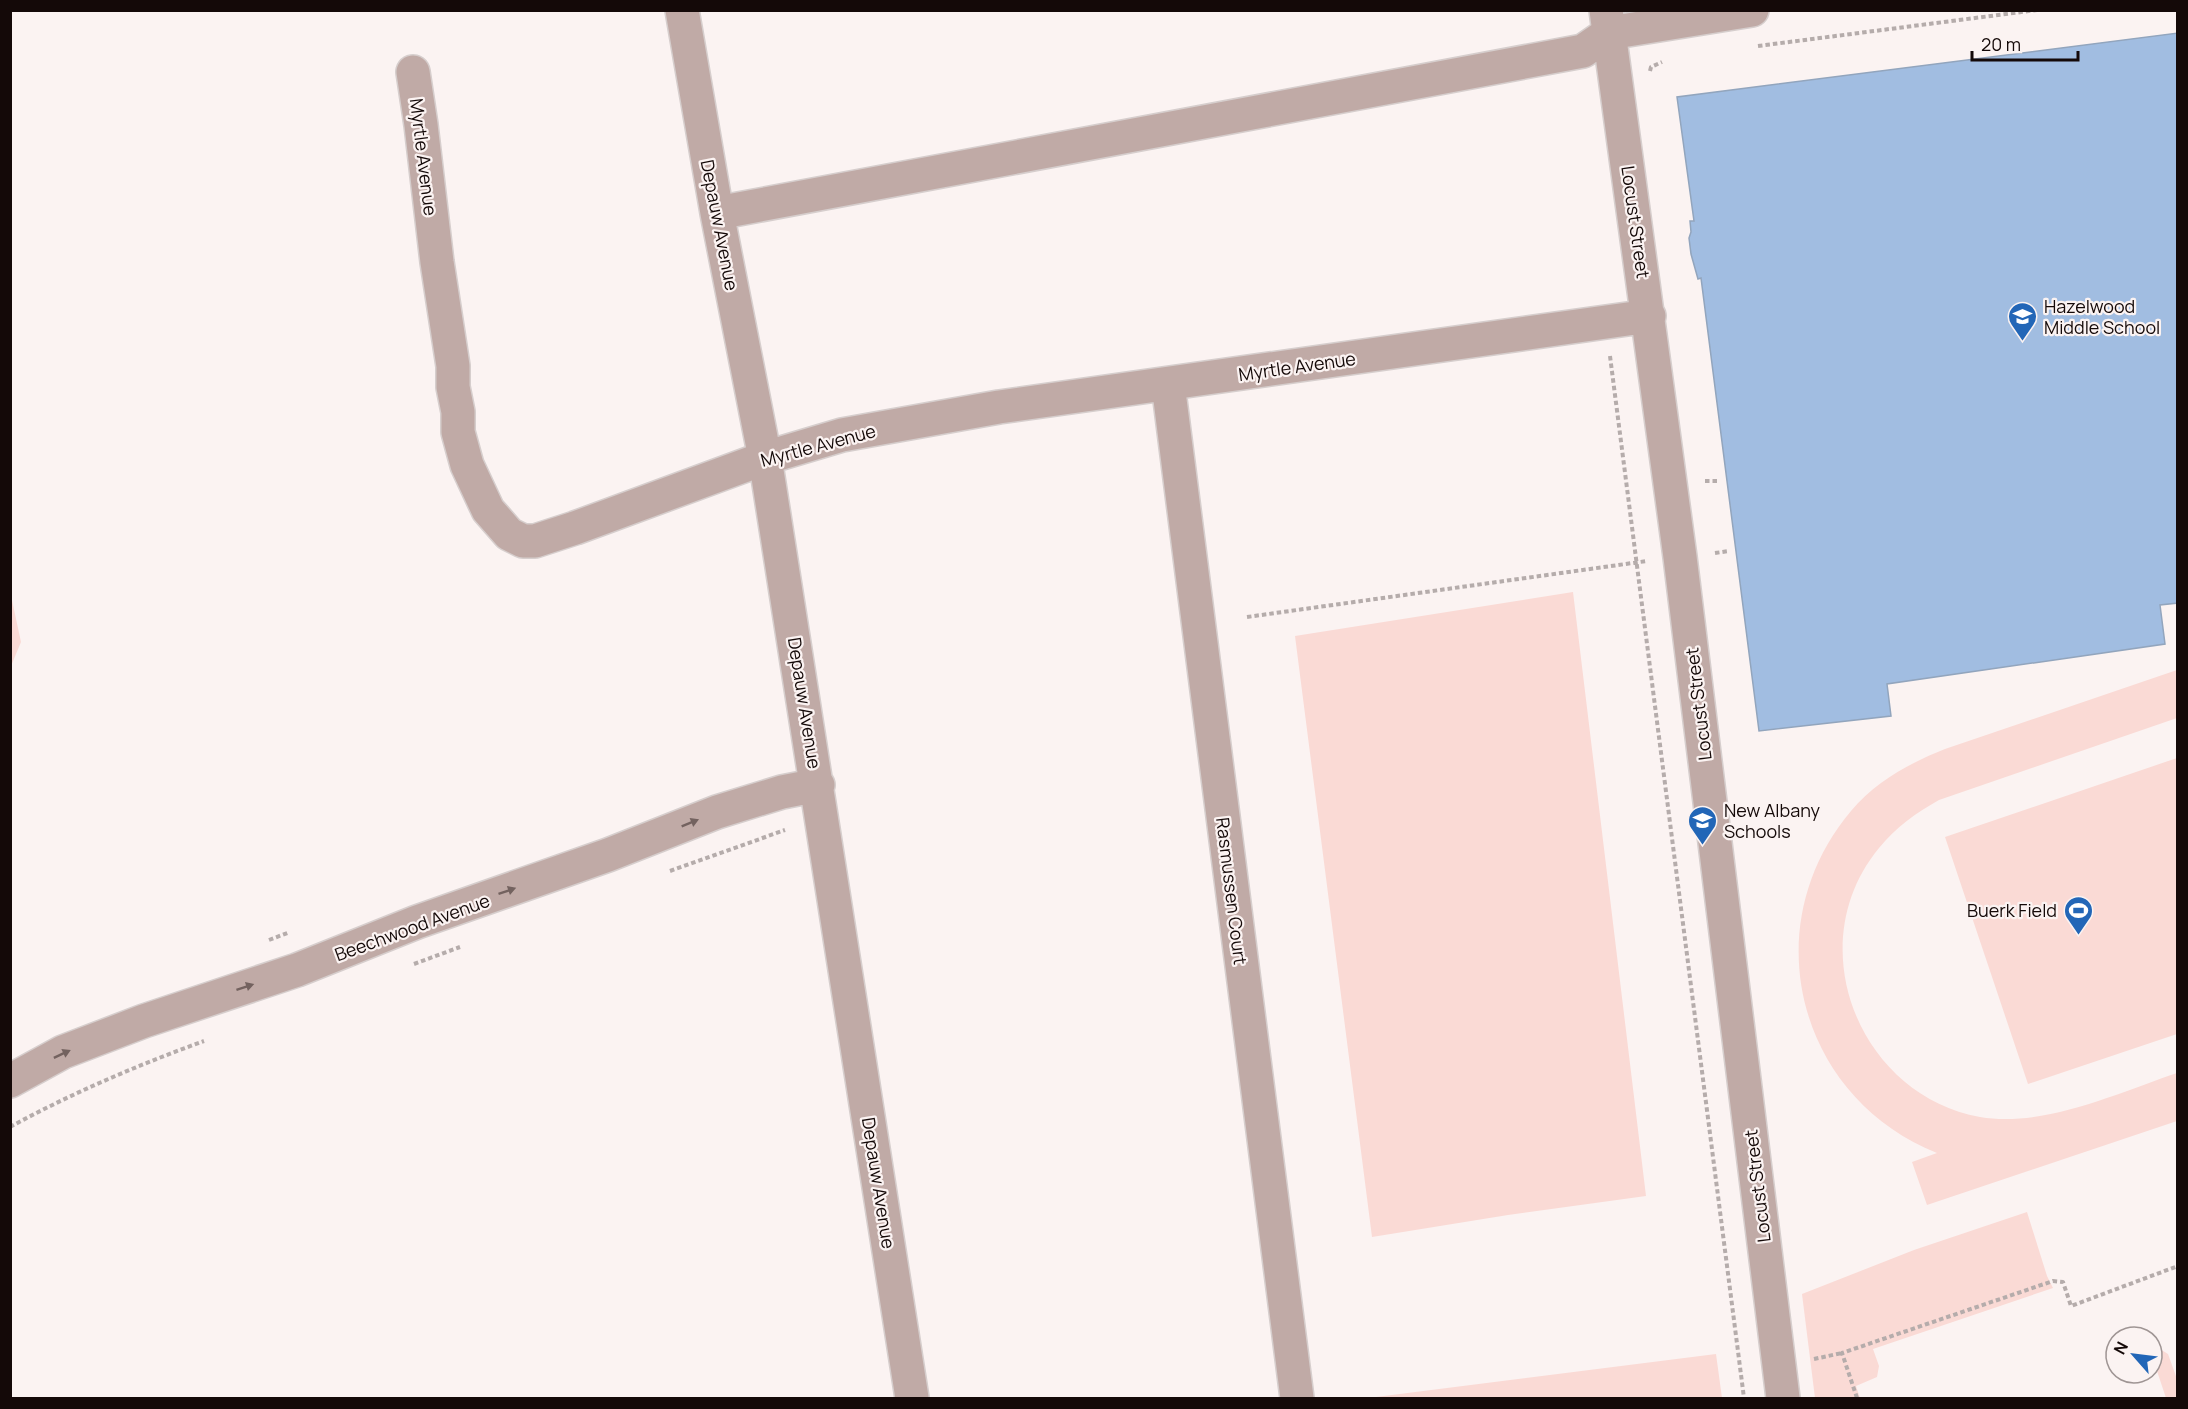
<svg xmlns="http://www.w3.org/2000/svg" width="2188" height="1409" viewBox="0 0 2188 1409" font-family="Manrope,sans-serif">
<rect width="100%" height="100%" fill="#fbf3f2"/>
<path fill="#fadad5" d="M10,591L21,642L11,666H10Z
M1573,592L1646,1196L1508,1215L1372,1237L1295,636Z
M2177,670V718L1939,800C1916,813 1896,827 1879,848C1799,945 1859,1095 1980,1117C2043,1128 2118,1093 2177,1073V1121L1927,1205L1912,1162L1937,1153C1797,1097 1754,926 1851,811C1876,781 1910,763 1945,749Z
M2177,758V1034L2028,1084L1945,837Z
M2027,1212L2047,1276L2053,1288L1873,1349L1879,1366L1877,1377L1856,1386L1860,1398H1815L1802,1294L1914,1250Z
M2152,1344L2168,1354L2177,1379V1398H2166L2152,1356Z
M1716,1354L1722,1398H1368Z"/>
<path fill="#a1bde1" stroke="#92a5bd" stroke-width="1.5" d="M2178,33V603L2160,605L2165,644L1887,684L1891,716L1759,731L1701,278L1698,279L1691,254L1689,238L1691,232L1690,221H1694L1677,97Z"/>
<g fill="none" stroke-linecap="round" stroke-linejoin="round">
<defs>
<path id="minor" d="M682,10L717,213L765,458L912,1398
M1606,10L1680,557L1783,1398
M413,72L421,125L437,262L453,366V387L458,412V432L467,465L488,510L509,534L523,541H535L575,528L765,458L842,435L999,407L1649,316
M717,213L1583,51L1609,33L1752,10
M1168,384L1297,1398
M10,1081L63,1052L144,1021L297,970L417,922L608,855L717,812L782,792L818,785"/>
</defs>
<use href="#minor" stroke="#d6cecd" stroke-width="36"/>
<path stroke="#b5acab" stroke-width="4" stroke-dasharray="4.5 3" stroke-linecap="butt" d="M1758,46L2037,10
M1650,71L1651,67L1662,62
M1610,356L1744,1398
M1705,481H1719
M1715,553L1729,551
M1247,617L1647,561
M670,871L785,830
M269,940L290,932
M414,964L460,947
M10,1127C72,1093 138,1065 204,1041
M1814,1359L1842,1353
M1857,1398L1842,1353L2053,1281L2063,1282L2071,1306L2178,1266"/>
<use href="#minor" stroke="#c0aaa6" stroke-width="33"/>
</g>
<defs><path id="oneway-solid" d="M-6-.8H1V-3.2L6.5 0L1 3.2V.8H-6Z" transform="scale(1.5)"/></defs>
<g fill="#73625f">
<use href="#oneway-solid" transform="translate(690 823) rotate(-22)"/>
<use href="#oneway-solid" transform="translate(507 891) rotate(-19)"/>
<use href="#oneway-solid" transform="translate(245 987) rotate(-18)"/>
<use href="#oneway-solid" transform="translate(62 1054) rotate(-25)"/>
</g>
<defs>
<symbol id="school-pin" viewBox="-11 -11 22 30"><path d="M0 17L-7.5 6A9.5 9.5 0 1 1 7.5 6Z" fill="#2266b7" stroke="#fbf3f2"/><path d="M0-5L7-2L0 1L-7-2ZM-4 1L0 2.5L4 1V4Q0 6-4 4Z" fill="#fff"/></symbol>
<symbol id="stadium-pin" viewBox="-11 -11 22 30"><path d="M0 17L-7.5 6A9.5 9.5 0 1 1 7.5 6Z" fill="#2266b7" stroke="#fbf3f2"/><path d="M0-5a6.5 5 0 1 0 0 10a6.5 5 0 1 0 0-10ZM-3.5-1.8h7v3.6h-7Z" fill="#fff"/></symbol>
</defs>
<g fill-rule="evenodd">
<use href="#school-pin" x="2006" y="300" width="33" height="45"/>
<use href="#school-pin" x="1686" y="804" width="33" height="45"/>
<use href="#stadium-pin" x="2062" y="894" width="33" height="45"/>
</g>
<g text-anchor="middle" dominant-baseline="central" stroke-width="4.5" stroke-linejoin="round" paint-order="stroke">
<g font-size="18" fill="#140908" stroke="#fbf3f2">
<text transform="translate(424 157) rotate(83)">Myrtle Avenue</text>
<text transform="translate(1636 222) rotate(82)">Locust Street</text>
<text transform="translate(720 225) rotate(79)">Depauw Avenue</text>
<text transform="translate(1297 366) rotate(-8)">Myrtle Avenue</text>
<text transform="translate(818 445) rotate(-15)">Myrtle Avenue</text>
<text transform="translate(805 703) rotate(81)">Depauw Avenue</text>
<text transform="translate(1698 704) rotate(-97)">Locust Street</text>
<text transform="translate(1232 891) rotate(83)">Rasmussen Court</text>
<text transform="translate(412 927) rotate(-20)">Beechwood Avenue</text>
<text transform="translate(879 1183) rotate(81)">Depauw Avenue</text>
<text transform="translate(1757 1186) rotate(-97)">Locust Street</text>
</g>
<g font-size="18" fill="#140908" stroke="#fbf3f2" text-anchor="start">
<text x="2044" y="306">Hazelwood<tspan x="2044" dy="21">Middle School</tspan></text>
<text x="1724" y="810">New Albany<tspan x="1724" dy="21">Schools</tspan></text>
<text x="2057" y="910" text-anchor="end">Buerk Field</text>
</g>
</g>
<rect width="2188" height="1409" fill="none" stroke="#140908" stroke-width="24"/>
<g transform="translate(2134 1355) rotate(298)"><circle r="28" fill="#fbf3f2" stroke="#9f9594" stroke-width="1.5"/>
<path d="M0-4.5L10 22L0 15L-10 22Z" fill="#2266b7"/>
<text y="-9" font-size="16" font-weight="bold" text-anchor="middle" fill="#140908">N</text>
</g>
<path d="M1972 51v9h106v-9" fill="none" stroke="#140908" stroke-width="3"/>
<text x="1981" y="51" font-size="18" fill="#140908" stroke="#fbf3f2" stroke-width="4.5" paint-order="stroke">20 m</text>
</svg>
